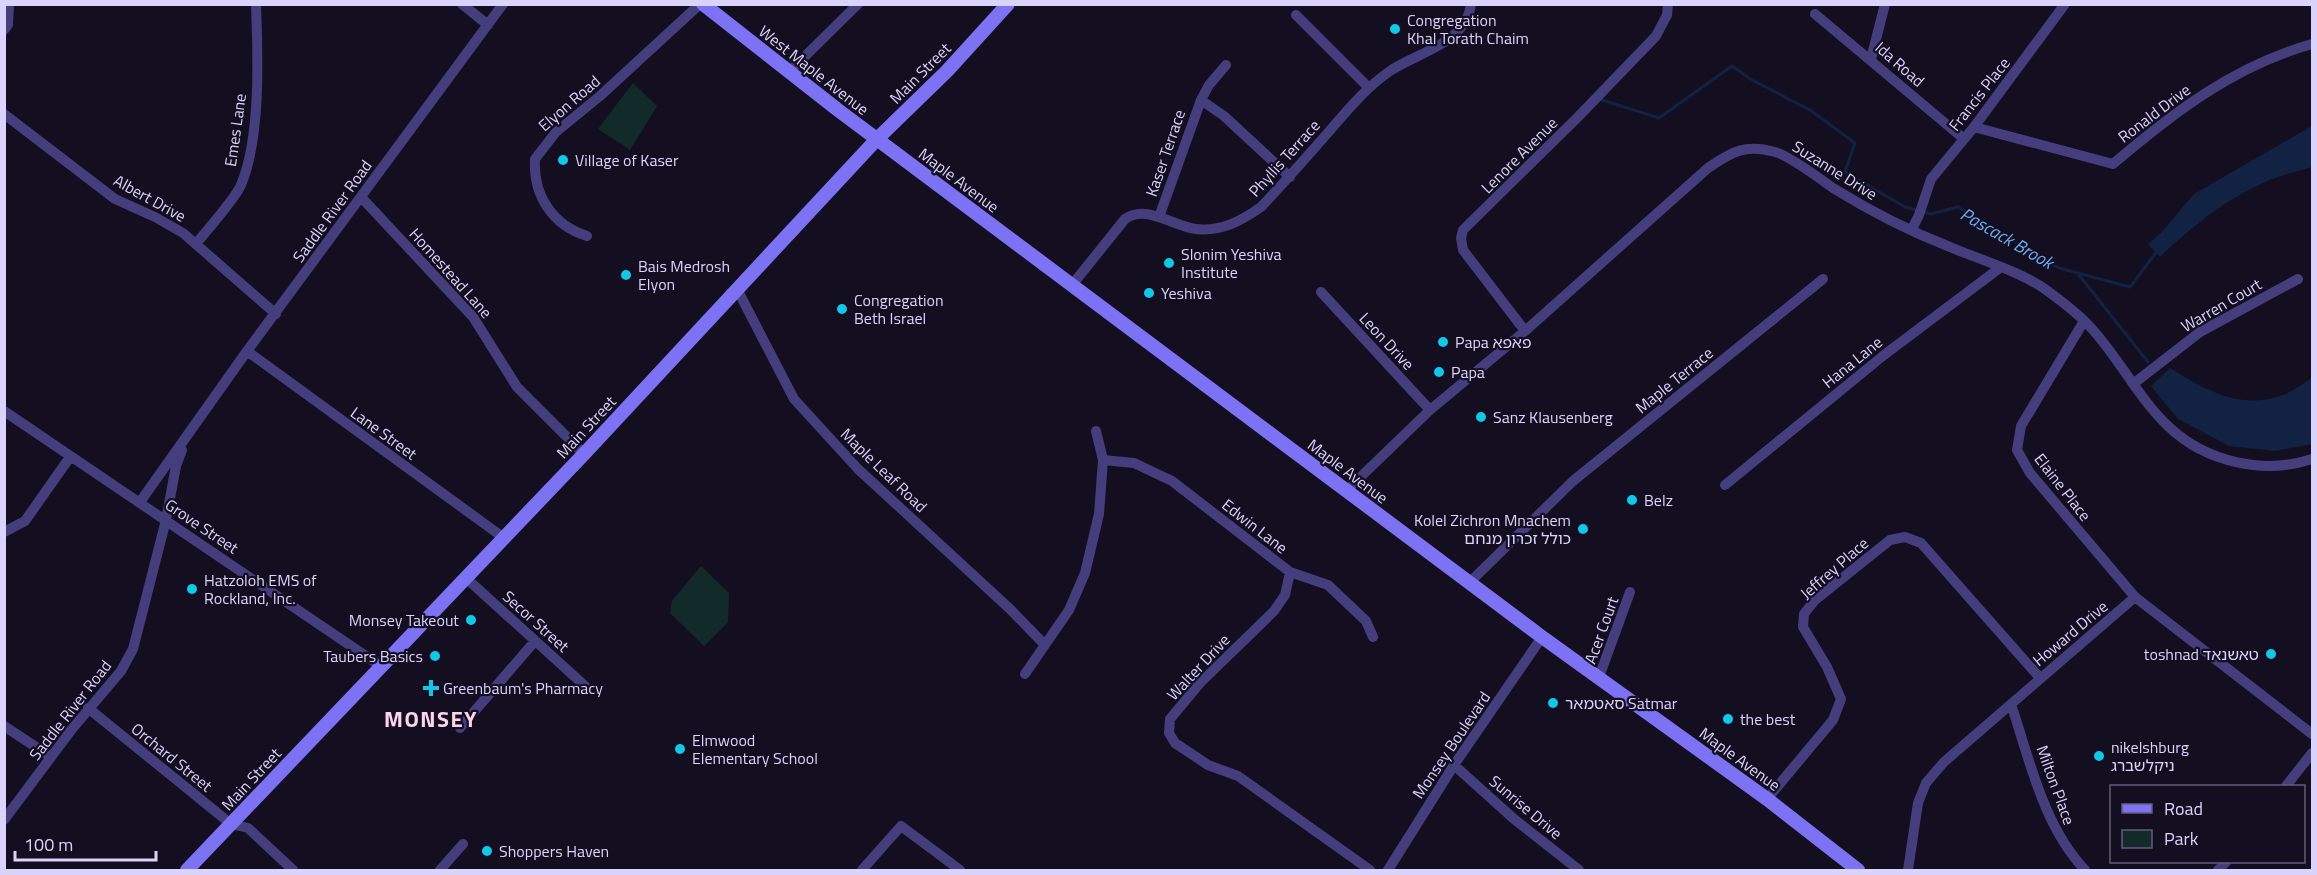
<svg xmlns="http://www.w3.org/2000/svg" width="2317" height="875" viewBox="0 0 2317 875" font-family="'Titillium Web','Noto Sans Hebrew',sans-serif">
<rect width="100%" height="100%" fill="#130f21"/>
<path fill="#132a2b" d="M633,83L657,106L630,150L598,129Z
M701,566L729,593L728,622L704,646L670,613L672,601Z"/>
<path fill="#122243" d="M2312,126V167C2299,171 2285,174 2272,179C2229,197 2193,225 2160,257L2148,244L2160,234L2194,194Z
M2170,368C2204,389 2239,410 2280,396C2291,393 2302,384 2312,378V444L2275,451L2229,446L2178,419L2151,386Z"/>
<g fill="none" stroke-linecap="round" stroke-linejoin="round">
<path stroke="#122243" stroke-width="3" d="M1602,100L1659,118L1732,66L1752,80L1810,110L1855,143L1845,172L1905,207L1931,214L1958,207L2059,268L2130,287L2158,250
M2079,275L2148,362"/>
<path stroke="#443e7c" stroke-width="10" d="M462,4L488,25
M1815,14L1964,139
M1296,15L1368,87
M4,30L8,25L9,4
M1871,59L1885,4
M789,72L858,4
M1201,100L1224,116L1290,177
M4,114L115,199L155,217L183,233L276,314
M1974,127L2113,164C2174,112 2234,66 2312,44
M361,197L473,317L517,387L584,454
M1159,217L1201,100L1209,85L1226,65
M1912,229L1919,215L1931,179L1974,127L2065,4
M587,236C552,225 533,195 535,159L556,132L600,96L700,4
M196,244C207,230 235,199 241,185C261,137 258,56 256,4
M1072,285L1125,219C1147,204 1172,226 1196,229C1221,232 1241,221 1261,207C1283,184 1304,160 1325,136C1346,112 1364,89 1390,71C1418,52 1466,44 1471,4
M737,289L794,399L858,469L1010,609L1045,645
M1321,292L1430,410
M2084,321L2021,426L2017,450L2030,473L2135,597
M1525,331L1463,250L1461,238L1463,230L1577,118L1656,36L1667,15L1668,4
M247,351L504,538
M2133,384L2200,332L2298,279
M4,411L382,667
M1103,460L1134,463L1172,481L1290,572L1328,585L1366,621L1373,637
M1725,485L1884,355L2001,267
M1346,491L1430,410L1525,331L1708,168C1733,151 1745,144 1775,152C1790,156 1819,178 1833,188C1870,211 1909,231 1950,247C1978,259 2025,273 2049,292C2064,303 2081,316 2093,330C2120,360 2139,399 2169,427C2206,462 2264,475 2312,459
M140,502L247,351L503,4
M4,532L25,521L70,457
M1290,572L1285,595L1274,611L1200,683L1170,719L1169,733L1175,743L1208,765L1238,776L1370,870
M466,578L585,686
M1469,583L1573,481L1823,279
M1025,674L1069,610L1085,573L1099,514L1103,460L1096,431
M1599,677L1630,592
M2011,704C2030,761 2043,825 2085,870
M88,708L231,824L248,828L293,870
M4,726L51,757
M460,728L535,641
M1454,765L1514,819L1579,870
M2286,786L2312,753
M1767,799L1833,720L1841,699L1827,667L1803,627L1804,614L1815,600L1890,540L1905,537L1921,543L2040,678
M4,820L72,729L121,671L133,649L166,520L176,466L182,450
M440,870L463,844
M862,870L901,826L960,870
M1388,870L1454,765L1542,637
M1908,870L1918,803L1926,783L1944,762L2135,597L2312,734
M2218,870L2226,862"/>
<path stroke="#7c72f3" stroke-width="14" d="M703,4L838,110L1542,637L1767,799L1858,870
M187,870L584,454L877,139L947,71L1008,4"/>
</g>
<g fill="#13c7e7" stroke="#130f21" stroke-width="2">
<circle cx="1395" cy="29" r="6"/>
<circle cx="563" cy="160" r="6"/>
<circle cx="1169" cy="263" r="6"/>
<circle cx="626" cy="275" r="6"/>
<circle cx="1149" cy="293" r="6"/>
<circle cx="842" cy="309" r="6"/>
<circle cx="1443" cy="342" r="6"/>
<circle cx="1439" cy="372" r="6"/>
<circle cx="1481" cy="417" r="6"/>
<circle cx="1632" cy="500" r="6"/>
<circle cx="1583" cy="529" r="6"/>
<circle cx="192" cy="589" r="6"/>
<circle cx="471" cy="620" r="6"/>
<circle cx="2271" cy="654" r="6"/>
<circle cx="435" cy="656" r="6"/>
<path d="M428 679h6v6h6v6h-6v6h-6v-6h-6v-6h6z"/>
<circle cx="1553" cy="703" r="6"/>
<circle cx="1728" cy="719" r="6"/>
<circle cx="680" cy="749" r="6"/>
<circle cx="2099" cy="756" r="6"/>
<circle cx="487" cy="851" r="6"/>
</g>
<g text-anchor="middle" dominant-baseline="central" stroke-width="4.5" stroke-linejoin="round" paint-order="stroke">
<g font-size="16" fill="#dad3fb" stroke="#130f21" text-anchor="start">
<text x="1407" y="20">Congregation<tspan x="1407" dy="18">Khal Torath Chaim</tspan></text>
<text x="575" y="160">Village of Kaser</text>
<text x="1181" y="254">Slonim Yeshiva<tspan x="1181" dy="18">Institute</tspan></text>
<text x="638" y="266">Bais Medrosh<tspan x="638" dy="18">Elyon</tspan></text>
<text x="1161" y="293">Yeshiva</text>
<text x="854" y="300">Congregation<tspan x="854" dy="18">Beth Israel</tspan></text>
<text x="1455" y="342">Papa פאפא</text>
<text x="1451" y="372">Papa</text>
<text x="1493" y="417">Sanz Klausenberg</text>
<text x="1644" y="500">Belz</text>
<text x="1571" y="520" text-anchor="end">Kolel Zichron Mnachem<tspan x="1571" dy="18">כולל זכרון מנחם</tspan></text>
<text x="204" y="580">Hatzoloh EMS of<tspan x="204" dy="18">Rockland, Inc.</tspan></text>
<text x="459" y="620" text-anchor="end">Monsey Takeout</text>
<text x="2259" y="654" text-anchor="end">toshnad טאשנאד</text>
<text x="423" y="656" text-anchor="end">Taubers Basics</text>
<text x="443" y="688">Greenbaum's Pharmacy</text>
<text x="1565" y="703">סאטמאר Satmar</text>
<text x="1740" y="719">the best</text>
<text x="692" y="740">Elmwood<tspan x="692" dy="18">Elementary School</tspan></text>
<text x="2111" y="747">nikelshburg<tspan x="2111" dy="18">ניקלשברג</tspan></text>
<text x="499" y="851">Shoppers Haven</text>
</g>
<g font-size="16" fill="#dad3fb" stroke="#130f21">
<text transform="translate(1900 64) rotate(41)">Ida Road</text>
<text transform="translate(814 70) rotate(38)">West Maple Avenue</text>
<text transform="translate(920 73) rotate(-45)">Main Street</text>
<text transform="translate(1979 94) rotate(-52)">Francis Place</text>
<text transform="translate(569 103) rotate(-41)">Elyon Road</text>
<text transform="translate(2154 113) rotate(-37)">Ronald Drive</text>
<text transform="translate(235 130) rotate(-82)">Emes Lane</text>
<text transform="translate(1165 153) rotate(-71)">Kaser Terrace</text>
<text transform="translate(1519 155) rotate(-45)">Lenore Avenue</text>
<text transform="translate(1284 158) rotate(-48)">Phyllis Terrace</text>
<text transform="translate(1835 170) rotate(32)">Suzanne Drive</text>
<text transform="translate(959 180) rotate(37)">Maple Avenue</text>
<text transform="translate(150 198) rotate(29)">Albert Drive</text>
<text transform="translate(332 211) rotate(-54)">Saddle River Road</text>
<text transform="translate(451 273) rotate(48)">Homestead Lane</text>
<text transform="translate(2221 305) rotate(-30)">Warren Court</text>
<text transform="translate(1387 341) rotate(47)">Leon Drive</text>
<text transform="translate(1852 362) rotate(-39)">Hana Lane</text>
<text transform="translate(1674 380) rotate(-39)">Maple Terrace</text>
<text transform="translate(586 427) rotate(-47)">Main Street</text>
<text transform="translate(384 433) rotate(36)">Lane Street</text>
<text transform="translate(884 470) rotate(44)">Maple Leaf Road</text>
<text transform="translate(1348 471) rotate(37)">Maple Avenue</text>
<text transform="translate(2063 487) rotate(52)">Elaine Place</text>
<text transform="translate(202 526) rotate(34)">Grove Street</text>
<text transform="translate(1255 526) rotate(38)">Edwin Lane</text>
<text transform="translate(1834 568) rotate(-41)">Jeffrey Place</text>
<text transform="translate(536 621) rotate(42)">Secor Street</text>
<text transform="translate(1601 630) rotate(-70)">Acer Court</text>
<text transform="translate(2070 633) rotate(-40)">Howard Drive</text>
<text transform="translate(1198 667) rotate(-47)">Walter Drive</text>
<text transform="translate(70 710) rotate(-52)">Saddle River Road</text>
<text transform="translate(1451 745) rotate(-56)">Monsey Boulevard</text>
<text transform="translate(172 757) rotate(39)">Orchard Street</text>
<text transform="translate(1740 759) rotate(36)">Maple Avenue</text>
<text transform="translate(251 779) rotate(-47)">Main Street</text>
<text transform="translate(2056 785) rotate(70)">Milton Place</text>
<text transform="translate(1526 807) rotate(40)">Sunrise Drive</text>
</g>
<g font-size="18" font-style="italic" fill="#6aacf3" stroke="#130f21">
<text transform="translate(2007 238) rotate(30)">Pascack Brook</text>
</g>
<g font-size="22" font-weight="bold" letter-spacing="1.5" fill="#fcd5eb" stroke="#130f21">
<text x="431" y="719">MONSEY</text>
</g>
</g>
<rect width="2317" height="875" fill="none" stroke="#dad3fb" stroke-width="12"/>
<rect x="2110" y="785" width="195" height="78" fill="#130f21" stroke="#635d78" stroke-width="1.5"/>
<rect x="2122" y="804" width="30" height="9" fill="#7c72f3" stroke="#635d78" stroke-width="1.5"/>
<text x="2164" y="815" font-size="18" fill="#dad3fb">Road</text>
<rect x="2122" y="830" width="30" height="18" fill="#132a2b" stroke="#635d78" stroke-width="1.5"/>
<text x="2164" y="845" font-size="18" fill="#dad3fb">Park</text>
<path d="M15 851v9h141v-9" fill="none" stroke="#dad3fb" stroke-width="3"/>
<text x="24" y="851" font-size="18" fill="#dad3fb" stroke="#130f21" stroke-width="4.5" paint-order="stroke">100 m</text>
</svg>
